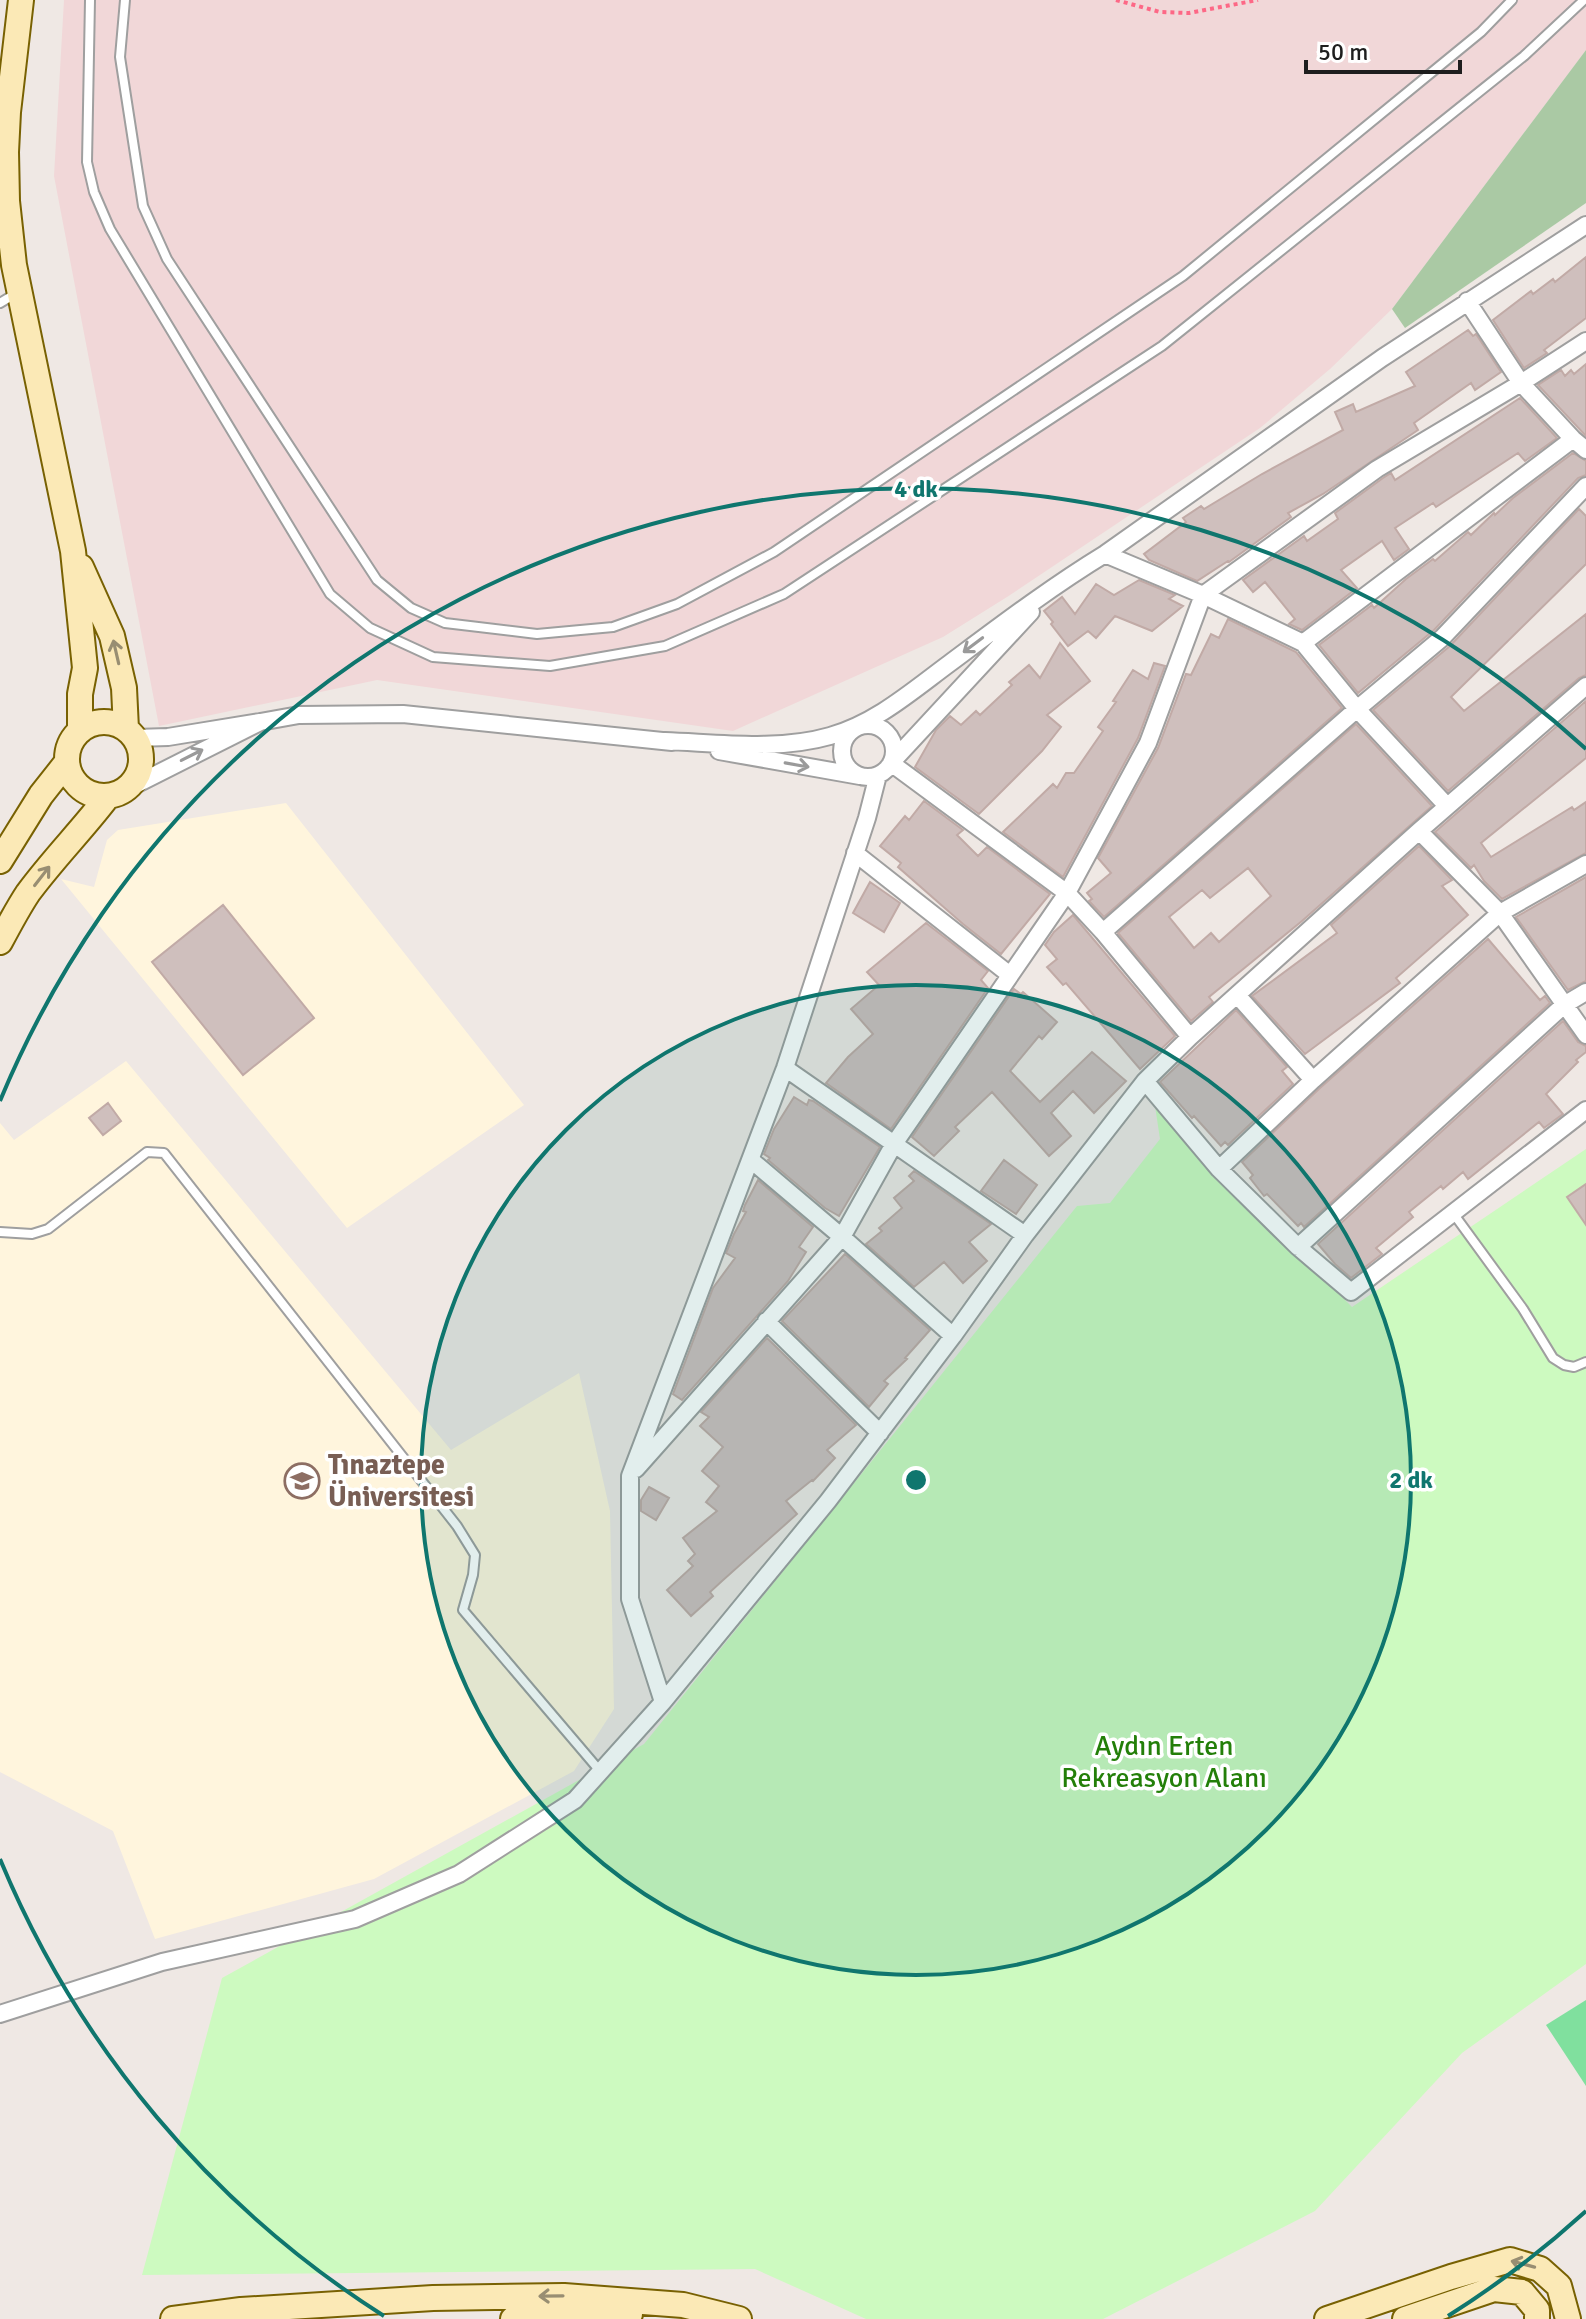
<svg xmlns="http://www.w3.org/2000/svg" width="1586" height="2319" viewBox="0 0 1586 2319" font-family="Signika,sans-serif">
<rect width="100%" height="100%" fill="#efe8e4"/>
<path fill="#fff5dd" d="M286,803L524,1105L347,1228L61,879L94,887L107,840L118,830Z
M126,1061L451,1450L579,1373L610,1511L614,1709L574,1771L374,1879L155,1939L113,1831L0,1772V1123L14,1140Z"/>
<path fill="#f1d7d8" d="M64,0H1586V50L1392,309L1330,369L1260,428L1007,597L943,637L733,731L377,680L159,726L54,176Z"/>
<path fill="#aac9a4" d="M1586,50V203L1405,328L1392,309Z"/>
<path fill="#cdfac0" d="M1155,1106L1352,1307L1586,1149V1964L1462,2053L1315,2211L1103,2319H866L755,2269L142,2275L222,1978L644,1744L1077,1206L1110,1203L1160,1139Z"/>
<path fill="#80e09e" d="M1586,2000V2086L1546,2025Z"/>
<path fill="#cfbfbd" stroke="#c1aaa6" stroke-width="2" fill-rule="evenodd" d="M1586,257V318L1544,350L1547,353L1524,368L1493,320L1531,291L1533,294L1553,279L1555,282Z
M1468,330L1473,336L1476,334L1501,372L1475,390L1471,383L1414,423L1418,430L1323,494L1288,513L1291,517L1229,562L1228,561L1197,581L1149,560L1144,554L1186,522L1183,518L1201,506L1204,509L1262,474L1343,430L1335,412L1353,404L1356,412L1415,386L1406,372Z
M1586,364V436L1538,385L1561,370L1565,376L1571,370L1574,374Z
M1520,398L1557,438L1525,461L1518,453L1436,507L1433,503L1395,528L1409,549L1394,560L1382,541L1341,570L1357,588L1302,630L1289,624L1295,619L1265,582L1253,592L1243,580L1304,536L1307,541L1338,519L1335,513L1383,478L1391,473L1395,480Z
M1573,453L1586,461V475L1578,478L1434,630L1358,693L1319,645L1372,605L1374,608L1406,579L1433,559L1435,561L1468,532L1471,535L1494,513L1495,515L1513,498Z
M1579,509L1586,516V564L1451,697L1464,711L1586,614V675L1579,678L1448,791L1373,710L1450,646Z
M1139,580L1175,595L1169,599L1183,606L1152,631L1115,616L1096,638L1088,631L1068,646L1051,624L1053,622L1044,611L1062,597L1075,614L1096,584L1114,595Z
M1228,619L1296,652L1342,708L1104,917L1089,901L1092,899L1087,893L1111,873L1098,858L1158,748L1186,674L1191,675L1211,634L1219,638Z
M1060,643L1090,681L1047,715L1061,727L1042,751L979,814L915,767L936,730L950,716L961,725L976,711L980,715L1012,685L1009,682L1029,665L1040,678Z
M1154,663L1165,666L1138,738L1063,877L1003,832L1053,784L1057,788L1066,773H1074L1103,731L1098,727L1116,702L1113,701L1133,670L1148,679Z
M1586,701V758L1481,843L1491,857L1572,807L1574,810L1586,802V853L1502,899L1484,881L1474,865L1471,868L1435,832Z
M1356,724L1432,806L1302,921L1209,997L1213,1002L1191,1021L1118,933ZM1248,868L1271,896L1219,942L1211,933L1194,948L1169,917L1202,890L1210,898Z
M924,801L963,830L957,835L978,856L987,847L1050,894L1001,954L963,924L898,867L901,863L880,846L905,816L909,820Z
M1419,846L1452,880L1442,886L1468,915L1396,978L1400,983L1305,1054L1252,996L1337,933L1331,925Z
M1586,877V981L1568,990L1516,917Z
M870,882L900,903L884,932L853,913Z
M223,905L314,1018L243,1075L152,962Z
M1073,915L1175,1036L1140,1069L1066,983L1063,985L1047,967L1057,959L1045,945L1054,932Z
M926,923L988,971L981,980L988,988L891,1129L826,1083L848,1057L873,1034L851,1009L879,985L867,972Z
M1488,939L1540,1000L1545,996L1550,1003L1304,1227L1301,1223L1298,1226L1267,1194L1264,1196L1250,1178L1253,1175L1242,1162L1320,1088Z
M1014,989L1021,994L1023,992L1057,1022L1042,1039L1039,1036L1010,1071L1040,1102L1092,1052L1126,1081L1094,1113L1073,1091L1051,1113L1071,1136L1049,1156L992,1092L955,1127L959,1131L934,1156L912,1137Z
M1236,1010L1287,1067L1282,1071L1293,1084L1228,1145L1225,1142L1221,1146L1194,1116L1192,1118L1160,1082Z
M1563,1021L1578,1042L1586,1046V1052L1576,1060L1578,1062L1546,1094L1563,1114L1544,1128L1539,1122L1468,1179L1463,1172L1443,1189L1441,1186L1409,1212L1413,1217L1376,1248L1382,1254L1351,1278L1335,1264L1318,1244Z
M794,1097L807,1105L809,1100L813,1101L880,1147L839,1216L825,1208L768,1160L770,1158L764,1154L774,1129Z
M108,1103L121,1121L103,1135L89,1118Z
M1004,1160L1037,1185L1016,1214L981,1191Z
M914,1171L991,1224L969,1242L987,1261L963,1283L944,1262L914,1287L866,1244L882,1231L879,1228L902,1208L894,1198L914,1181L909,1176Z
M758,1180L813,1227L799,1247L806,1252L788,1281L682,1400L673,1394L713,1288L735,1258L726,1253L734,1234L746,1212L743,1211L745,1205Z
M1586,1184V1225L1567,1197Z
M845,1254L930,1330L905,1358L907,1359L884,1381L888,1384L869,1407L782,1321Z
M767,1338L856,1425L827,1450L835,1458L813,1481L812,1480L786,1501L797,1514L722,1581L710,1592L713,1596L691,1616L667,1590L693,1566L688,1561L695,1554L683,1538L717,1511L706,1502L719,1486L702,1471L723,1447L700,1426L709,1417L701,1412Z
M649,1487L669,1498L656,1520L641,1511V1500Z"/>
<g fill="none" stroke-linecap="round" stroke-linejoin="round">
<defs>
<path id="lane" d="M90,0L87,162L94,192L110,229L330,594L370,628L433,657L550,666L665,646L784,594L1162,346L1524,56L1584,0
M125,0L120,57L143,206L167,259L377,580L411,608L445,623L537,634L613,627L677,604L774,552L1183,276L1481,32L1512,0
M0,303L15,294
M1453,1213L1523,1309L1553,1358L1564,1365L1574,1367L1586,1362
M0,1232L32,1234L48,1229L147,1152L164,1153L457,1526L475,1555L473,1575L463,1610L600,1771"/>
<path id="street" d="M1586,341L1521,383L1573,439L1586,450
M1105,554L1203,595L1377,469L1521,383L1467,301
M1031,612L891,763L1067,893L1103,932L1190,1037
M1303,643L1357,709L1447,806
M260,722L299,715L403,714L672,742
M842 751a26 26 0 1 1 52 0a26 26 0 1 1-52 0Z
M665,741C719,743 778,751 830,736C876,723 912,691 950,663C1001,625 1051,587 1105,554L1382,358L1586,225
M719,751L860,776
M123,791L260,722L168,737L135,738
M1419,831L1500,913L1586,1035
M855,853L1010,975
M1103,932L1357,709L1442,638L1586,486
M1237,995L1313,1080
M785,1068L1025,1235
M1145,1081L1219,1169L1298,1247L1351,1292L1586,1110
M751,1160L842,1237L953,1336
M1219,1169L1313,1080L1500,913L1586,864
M1298,1247L1564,1005L1586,992
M766,1321L880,1433
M636,1469L842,1237L894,1144L1067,893L1148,743L1203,595L1303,643L1573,439
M663,1702L828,1501L953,1336L1025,1235L1145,1081L1190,1037L1419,831L1586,686
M0,2014L162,1962L355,1919L459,1874L575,1800L663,1702L630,1599V1476L785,1068L867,818L878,775"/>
<path id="secondary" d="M21,0L8,112L6,152L7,201L14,265L73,551L85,668L80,694V731
M81,567L112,636L124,688L126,729
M67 759a37 37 0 1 1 74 0a37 37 0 1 1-74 0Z
M0,861L41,795L67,762
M0,942C9,925 18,908 28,893C53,859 83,829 108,796
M173,2319L241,2310L433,2298L564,2296L683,2305L739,2319
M513,2319L630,2314
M1327,2319L1451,2277L1510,2260L1540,2269L1559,2286L1568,2319
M1405,2319L1494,2289L1522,2292L1537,2310V2319"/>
</defs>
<use href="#lane" stroke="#9f9f9f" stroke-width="12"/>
<use href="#street" stroke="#9f9f9f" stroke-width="20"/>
<use href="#secondary" stroke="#786102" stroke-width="28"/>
<path stroke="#fd6886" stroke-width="4" stroke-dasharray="4 4" stroke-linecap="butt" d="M1116,0L1160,12L1189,13L1258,0"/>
<use href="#lane" stroke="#fff" stroke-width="8"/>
<use href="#street" stroke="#fff" stroke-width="16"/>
<use href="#secondary" stroke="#fbe9b6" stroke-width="24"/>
</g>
<defs><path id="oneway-shaft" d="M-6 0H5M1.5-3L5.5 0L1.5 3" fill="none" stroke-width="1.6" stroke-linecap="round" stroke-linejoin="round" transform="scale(2)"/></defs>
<g stroke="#9a9a9a">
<use href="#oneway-shaft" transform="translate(973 645) rotate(143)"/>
<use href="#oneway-shaft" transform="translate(192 755) rotate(-27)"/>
<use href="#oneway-shaft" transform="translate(797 765) rotate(10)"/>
</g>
<g stroke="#988e72">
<use href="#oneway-shaft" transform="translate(116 652) rotate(-103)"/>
<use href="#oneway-shaft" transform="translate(42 876) rotate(-52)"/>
<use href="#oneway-shaft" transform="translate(1523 2264) rotate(-165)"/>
<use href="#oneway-shaft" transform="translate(551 2296) rotate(179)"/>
</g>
<circle cx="916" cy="1480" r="495" fill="#0f766e" fill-opacity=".12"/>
<g fill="none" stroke="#0f766e" stroke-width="4">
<circle cx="916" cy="1480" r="495"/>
<path d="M1586 2211A991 991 0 0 1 1448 2316M384 2316A991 991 0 0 1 0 1859M0 1101A991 991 0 0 1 1586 749"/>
</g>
<defs>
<symbol id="university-ring" viewBox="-11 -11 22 22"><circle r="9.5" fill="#fff" stroke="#8d6e63" stroke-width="1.5"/><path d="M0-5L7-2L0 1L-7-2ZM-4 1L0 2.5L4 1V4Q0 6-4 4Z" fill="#8d6e63"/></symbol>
</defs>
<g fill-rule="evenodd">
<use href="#university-ring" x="282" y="1461" width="40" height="40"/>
</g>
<g text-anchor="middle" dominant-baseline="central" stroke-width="7" stroke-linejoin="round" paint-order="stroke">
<g font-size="28" font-weight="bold" fill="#785e54" stroke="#fff" text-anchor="start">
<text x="328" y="1465">Tınaztepe<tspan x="328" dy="32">Üniversitesi</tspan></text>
</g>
<g font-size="28" fill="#237f09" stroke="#fff">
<text x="1164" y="1746">Aydın Erten<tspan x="1164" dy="32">Rekreasyon Alanı</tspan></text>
</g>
</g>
<circle cx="916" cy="1480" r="12" fill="#0f766e" stroke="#fff" stroke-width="4"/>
<g font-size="24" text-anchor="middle" font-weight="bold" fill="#0f766e" stroke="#fff" stroke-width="7" stroke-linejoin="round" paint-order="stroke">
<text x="916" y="497">4 dk</text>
<text x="1411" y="1488">2 dk</text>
</g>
<path d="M1306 60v12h154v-12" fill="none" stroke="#1e1e1e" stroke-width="4"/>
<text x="1318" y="60" font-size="24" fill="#1e1e1e" stroke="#ffffff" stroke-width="6" paint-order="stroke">50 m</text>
</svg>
